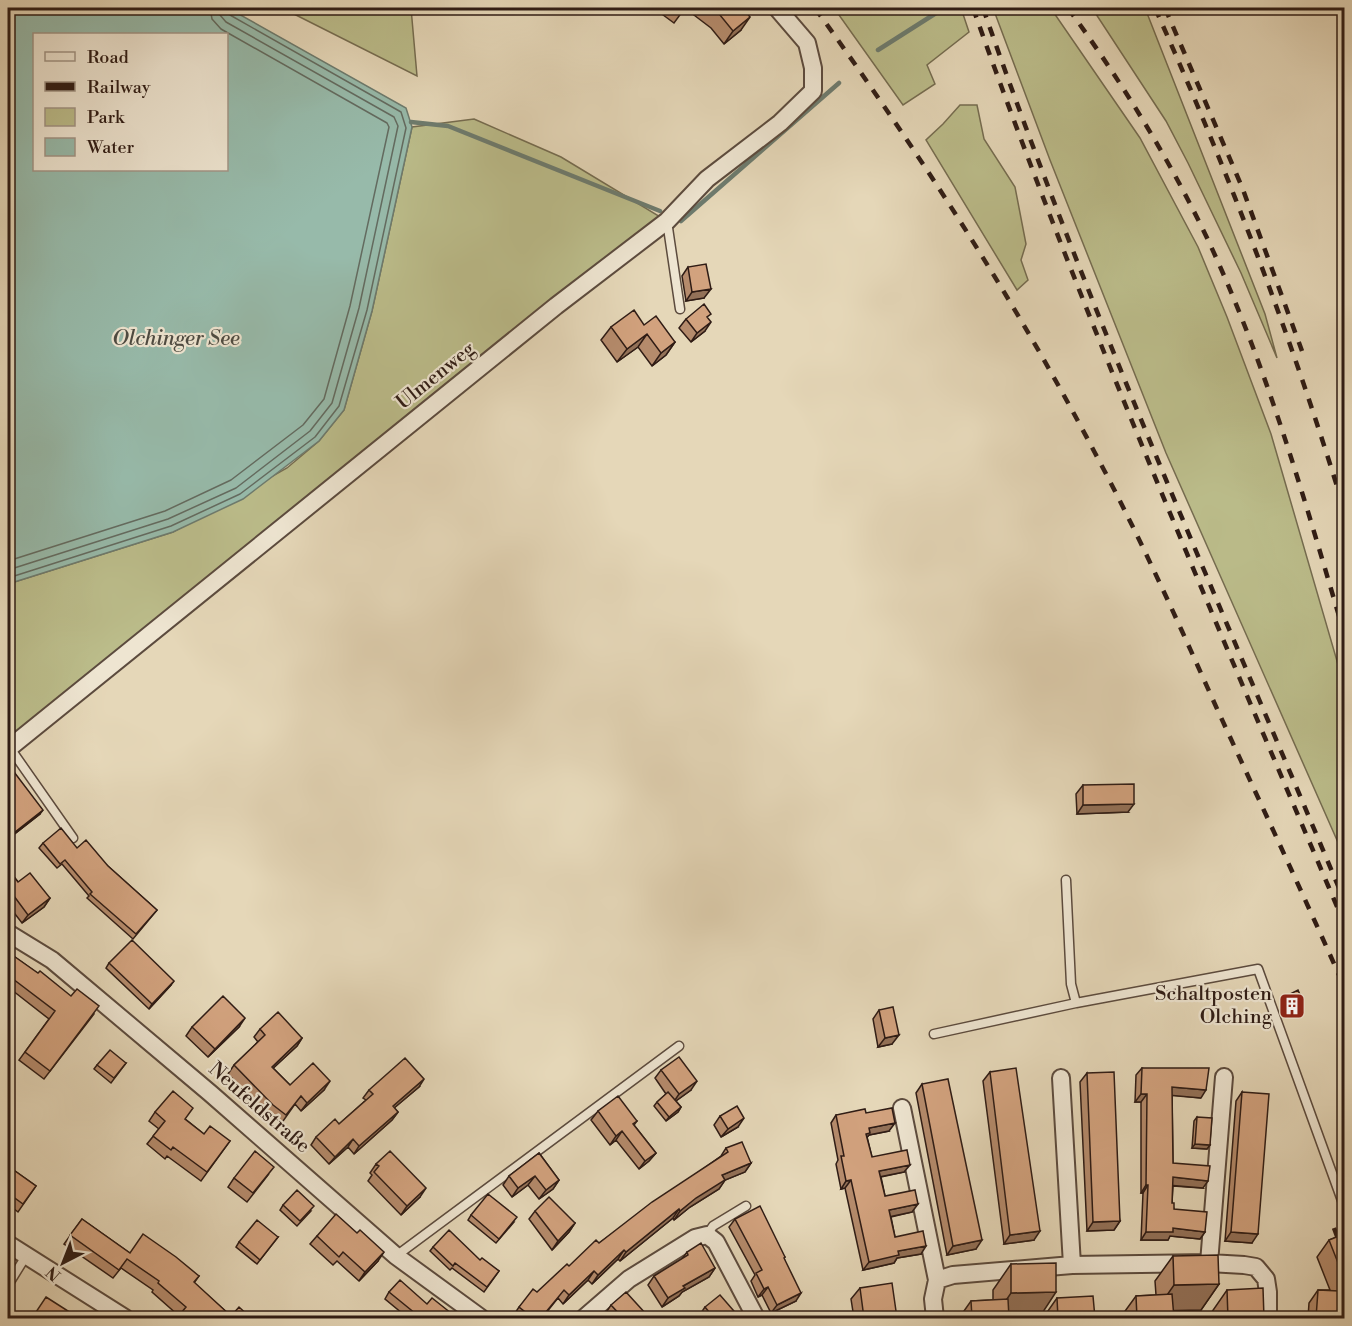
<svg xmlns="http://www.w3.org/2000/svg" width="1352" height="1326" viewBox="0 0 1352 1326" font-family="'Libre Bodoni',serif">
<rect width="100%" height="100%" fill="#e5d7b8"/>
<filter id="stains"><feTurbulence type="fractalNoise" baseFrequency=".00333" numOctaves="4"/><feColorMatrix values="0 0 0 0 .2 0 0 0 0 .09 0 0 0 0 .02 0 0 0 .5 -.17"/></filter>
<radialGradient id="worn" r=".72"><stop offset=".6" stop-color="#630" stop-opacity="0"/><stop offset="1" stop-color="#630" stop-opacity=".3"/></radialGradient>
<path fill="#bbbc8a" stroke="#756c50" stroke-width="1.5" d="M282,8H411L417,76Z
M834,8H961L969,32L927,65L935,84L903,105Z
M993,8H1050L1052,10L1140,138L1198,247L1227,317L1271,434L1344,685V856L1166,453L1050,160Z
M1092,8H1145L1265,314L1277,358L1241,273L1188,163L1166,121Z
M960,105H977L984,139L1015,187L1026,244L1021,260L1028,280L1017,290L926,140L943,124Z
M474,119L561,157L667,221L8,749V584L173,532L287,468L319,441L344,410L372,311L412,127Z"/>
<path fill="#97baaa" stroke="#6d7b6e" stroke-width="1.5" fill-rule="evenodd" d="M8,8H228L406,108L412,127L372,311L344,410L319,441L243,499L173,532L8,584ZM34,34H226V170H34Z"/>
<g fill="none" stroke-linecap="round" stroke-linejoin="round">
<path stroke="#636b60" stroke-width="1.5" d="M8,561L165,511L231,480L303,425L324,399L350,306L389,127L387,123L221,29L212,19L210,8
M8,570L168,519L236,488L310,431L332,403L359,308L398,126L394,117L226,22L220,15L219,8
M8,578L171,526L240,494L315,437L339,406L367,310L406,128L401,112L230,15L227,8"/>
<path stroke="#6d7b6e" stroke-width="4.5" d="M878,50L944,8
M411,122L448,126L660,211
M681,221L839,83"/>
<defs>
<path id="lane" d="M667,221L680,309
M10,748L73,838
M1066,880L1071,984L1076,1003
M934,1034L1076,1003L1258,969L1344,1206
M707,1235L713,1226L746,1206
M396,1256L679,1046
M8,1285L26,1256"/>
<path id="street" d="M8,749L556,306L667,221L707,179L780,123L813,91V68L807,43L777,8
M8,933L52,960L210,1093L396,1256L481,1318
M1061,1078L1072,1265
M902,1108L937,1280
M8,1244L125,1318
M1209,1263L1224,1077
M584,1318L629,1279L695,1238L707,1235L716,1242L756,1318
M935,1318L933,1299L937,1280L953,1275L1072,1265L1209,1263L1244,1265L1256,1267L1266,1279L1268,1292V1318"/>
</defs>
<use href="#lane" stroke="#5c4b3e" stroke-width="11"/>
<use href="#street" stroke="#5c4b3e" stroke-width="20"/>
<use href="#lane" stroke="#eee5d1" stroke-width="8"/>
<use href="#street" stroke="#eee5d1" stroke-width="16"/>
<path stroke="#2f1c15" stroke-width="4.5" stroke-dasharray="10 10" stroke-linecap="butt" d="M815,8C918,151 1013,297 1095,453C1140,537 1179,624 1218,711C1260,802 1303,894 1344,986
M973,8C1083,318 1215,620 1344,923
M983,8C1088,311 1220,604 1344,900
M1068,8C1121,81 1169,158 1208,240C1267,366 1305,501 1344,633
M1155,8C1228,171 1292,338 1344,509
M1165,8L1242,187L1302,351
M1334,1228L1344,1255"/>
</g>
<path fill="#b58b6c" stroke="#2f1c15" stroke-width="1.5" d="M656,8H685L674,23L655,9Z
M687,8H743L741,30L724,44L711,28L686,9Z
M688,267L704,298L686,301L682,276Z
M686,319H708L705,331L691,342L679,328Z
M644,325L675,342L666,355L652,366L638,347L617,362L601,340L611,327Z
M8,764L40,814L12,836L8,831Z
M1083,785L1128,812L1077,814L1076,794Z
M43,843L77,848L108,866L157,910L133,939L87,898L89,896L62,864L57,868L39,848Z
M8,869L18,882L50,898L44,907L22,923L8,905Z
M8,952L94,1014L44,1079L19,1060L49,1019L8,987Z
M109,963L171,985L149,1009L106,968Z
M1286,996L1303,1002L1300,1006L1288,1012L1283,1001Z
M879,1010L892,1044L878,1047L873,1019Z
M192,1027H239L208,1057L186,1036Z
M260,1029L302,1038L297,1046L273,1068L290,1085L324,1090L301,1111L295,1104L281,1124L267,1114L228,1074L234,1065L258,1042L254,1037Z
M126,1063L111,1083L94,1069L97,1065Z
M1142,1068L1201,1098L1172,1095L1173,1163L1203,1188L1173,1186L1172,1203L1174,1209L1205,1232L1200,1239L1170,1236L1168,1240H1141L1143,1193H1141V1102H1135L1136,1075Z
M661,1070L691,1090L676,1101L681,1107L678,1112L666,1121L654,1106L657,1102L666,1094L655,1078Z
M990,1072L1034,1240L1004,1244L983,1081Z
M1087,1073L1120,1221L1114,1230L1087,1231L1080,1082Z
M922,1084L976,1249L947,1255L916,1093Z
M419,1087L394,1108L398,1112L392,1120L354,1154L348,1147L329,1164L311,1145L316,1137L339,1124L366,1100L363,1098L369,1090Z
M1242,1092L1252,1243L1225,1241L1236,1101Z
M598,1111L637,1121L634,1125L656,1153L649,1161L639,1169L616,1140L610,1145L591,1120Z
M155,1112L185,1119L204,1134L230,1141L201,1181L167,1156L165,1159L147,1144L159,1129L149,1121Z
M866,1113L889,1131L869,1135L867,1137L872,1157L904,1172L881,1177L885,1196L912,1212L891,1217L895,1237L921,1254L897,1258L894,1263L863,1270L845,1188L841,1189L836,1164L838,1160L831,1123L836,1115Z
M720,1116L738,1127L721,1137L714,1125Z
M1197,1117L1210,1145L1207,1149L1192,1148L1194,1121Z
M726,1148L751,1163L745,1172L725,1180L719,1189L690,1207L674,1220L673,1218L620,1261L618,1259L592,1284L588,1280L563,1304L558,1298L542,1318H516L513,1316L519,1307L599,1243L721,1156Z
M539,1153L559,1180L553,1189L539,1199L528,1185L512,1197L503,1185L509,1176Z
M376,1164L420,1197L401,1215L368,1181L372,1175L370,1173Z
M8,1166L36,1186L18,1212L8,1204Z
M268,1175L247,1202L228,1187L234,1178Z
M283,1205L311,1211L297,1226L280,1210Z
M535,1211L575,1223L569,1232L552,1250L529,1219Z
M471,1215L514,1222L496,1243L468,1220Z
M82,1219L130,1253L199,1276L194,1283L231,1316L251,1318H177L179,1316L152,1292L153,1290L121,1268L113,1278L64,1244Z
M735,1219L785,1257L784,1258L796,1301L771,1313L762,1295L758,1297L751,1281L755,1275L729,1227Z
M1344,1234V1318H1342L1338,1308L1337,1318H1308L1309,1303L1318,1290H1330L1317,1257L1329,1240Z
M317,1236L378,1261L359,1281L337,1261L333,1265L310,1244Z
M278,1237L257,1264L236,1247L239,1242Z
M433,1247L480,1260L499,1271L484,1292L452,1268L450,1270L430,1251Z
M687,1252L715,1268L709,1277L682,1292L679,1296L662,1307L648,1285L654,1276L682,1259Z
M1173,1256L1219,1284L1201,1310H1173L1174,1318H1120L1136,1296L1156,1295L1155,1281Z
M1011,1264L1039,1318H959L971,1301L993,1300V1290Z
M860,1288L897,1318H854L851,1299Z
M1227,1290L1264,1318H1209V1316Z
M389,1292L427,1304L456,1318H408L385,1299Z
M1057,1298L1095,1318H1043Z
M611,1305L646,1314L643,1318H609L605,1314Z
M705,1307L740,1318H701L699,1316Z"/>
<path fill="#937158" stroke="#2f1c15" stroke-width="1.5" d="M750,17L741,30L724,44L733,31Z
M711,289L704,298L686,301L692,292Z
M711,322L705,331L691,342L697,333Z
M647,334L638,347L617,362L627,349Z
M675,342L666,355L652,366L661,353Z
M1134,804L1128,812L1077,814L1083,805Z
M43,810L40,814L12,836L15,832Z
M50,898L44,907L22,923L28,915Z
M174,981L171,985L149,1009L152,1004Z
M1303,1002L1300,1006L1288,1012L1291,1008Z
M245,1018L239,1027L208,1057L215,1049Z
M899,1035L892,1044L878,1047L885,1038Z
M302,1038L297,1046L266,1075L272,1067Z
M424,1079L419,1087L387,1114L393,1106Z
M330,1081L324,1090L301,1111L307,1103Z
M697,1081L691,1090L673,1103L679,1094Z
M1172,1087L1206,1090L1201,1098L1167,1095Z
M1141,1094H1147L1141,1102H1135Z
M681,1107L678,1112L666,1121L669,1117Z
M398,1112L392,1120L354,1154L359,1146Z
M744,1118L738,1127L721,1137L728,1129Z
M895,1123L889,1131L869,1135L864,1141L869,1128Z
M622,1131L616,1140L610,1145L616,1136Z
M353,1139L348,1147L329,1164L335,1157Z
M1195,1144L1210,1145L1207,1149L1192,1148Z
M656,1153L649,1161L639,1169L645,1161Z
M751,1163L745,1172L725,1180L719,1189L690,1207L674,1220L680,1211L722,1175Z
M910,1165L904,1172L874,1178L879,1171Z
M535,1176L528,1185L512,1197L518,1188Z
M1173,1177L1208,1181L1203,1188L1167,1185Z
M559,1180L553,1189L539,1199L546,1190Z
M851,1180L845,1188L841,1189L846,1181Z
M1146,1185H1148L1143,1193H1141Z
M426,1188L420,1197L401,1215L407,1206Z
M918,1204L912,1212L884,1218L889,1210Z
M679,1209L673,1218L620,1261L626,1252Z
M1120,1221L1114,1230L1087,1231L1093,1222Z
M575,1223L569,1232L552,1250L558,1241Z
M1173,1228L1205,1232L1200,1239L1170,1236L1168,1240H1141L1146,1232Z
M1040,1231L1034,1240L1004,1244L1010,1235Z
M1231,1232L1258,1234L1252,1243L1225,1241Z
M982,1240L976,1249L947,1255L953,1246Z
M926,1246L921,1254L897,1258L894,1263L863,1270L869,1262L898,1251Z
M624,1250L618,1259L592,1284L598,1275Z
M384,1252L378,1261L359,1281L365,1272Z
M715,1268L709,1277L682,1292L679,1296L662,1307L668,1298L683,1286Z
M594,1271L588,1280L563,1304L569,1295Z
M1219,1284L1201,1310L1156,1311L1174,1285Z
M768,1287L762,1295L758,1297L764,1289Z
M1056,1292L1039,1318H994L1011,1293Z
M801,1293L796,1301L771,1313L777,1305Z"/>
<path fill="#d2a27e" stroke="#2f1c15" stroke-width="1.5" d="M671,8H684L680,14Z
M710,8H743L750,17L733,31L720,15Z
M706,264L711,289L692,292L688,267Z
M704,304L711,314L707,317L711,322L697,333L686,319Z
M634,310L644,325L656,316L675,342L661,353L647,334L627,349L611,327Z
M8,764L43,810L15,832L8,823Z
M1134,784V804L1083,805V785Z
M61,828L77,848L86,840L108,866L157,910L136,934L90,894L92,892L65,860L60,864L43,843Z
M8,869L18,882L30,873L50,898L28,915L8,888Z
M132,940L174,981L152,1004L109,963Z
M8,952L38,973L40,971L71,996L77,989L99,1006L50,1071L25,1052L55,1011L13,979L8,986Z
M1298,990L1303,1002L1291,1008L1286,996Z
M223,996L245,1018L215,1049L192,1027Z
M893,1007L899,1035L885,1038L879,1010Z
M278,1012L302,1038L272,1067L290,1085L313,1063L330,1081L307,1103L301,1096L286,1115L273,1105L234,1065L265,1035L260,1029Z
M110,1050L126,1063L114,1078L97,1065Z
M679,1057L697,1081L679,1094L661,1070Z
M405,1058L424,1079L393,1106L398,1112L359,1146L353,1139L335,1157L316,1137L335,1119L339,1124L373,1094L369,1090Z
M1016,1068L1040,1231L1010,1235L990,1072Z
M1142,1068H1209L1206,1090L1172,1087L1173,1163L1210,1166L1208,1181L1173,1177L1172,1203H1174V1209L1207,1212L1205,1232L1173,1228V1232H1146L1148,1185H1146L1147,1094H1141Z
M1114,1072L1120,1221L1093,1222L1087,1073Z
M948,1079L982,1240L953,1246L922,1084Z
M173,1091L193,1108L185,1119L204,1134L210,1126L230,1141L207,1172L173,1147L171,1150L153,1136L165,1121L155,1112Z
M668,1092L681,1107L669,1117L657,1102Z
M1242,1092L1269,1094L1258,1234L1231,1232Z
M618,1096L637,1121L633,1124L656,1153L645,1161L622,1131L616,1136L598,1111Z
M737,1106L744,1118L728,1129L720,1116Z
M892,1108L895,1123L869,1128L870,1133L866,1134L872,1157L907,1150L910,1165L879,1171L885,1196L915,1190L918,1204L889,1210L895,1237L923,1231L926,1246L898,1251L899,1255L869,1262L851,1180L846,1181L841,1156H844L836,1115L865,1109L866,1113Z
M1197,1117L1212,1118L1210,1145L1195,1144Z
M742,1142L751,1163L722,1175L725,1180L696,1198L680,1211L679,1209L626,1252L624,1250L598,1275L594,1271L569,1295L564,1290L541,1318H533L519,1307L533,1289L537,1292L567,1264L569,1266L596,1240L599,1243L652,1202L728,1152L726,1148Z
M255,1151L274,1167L253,1193L234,1178Z
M390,1151L426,1188L407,1206L374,1172L379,1166L376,1164Z
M539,1153L559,1180L546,1190L535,1176L518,1188L509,1176Z
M8,1166L36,1186L23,1204L8,1193Z
M297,1190L314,1206L300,1221L283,1205Z
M488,1194L517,1217L499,1239L471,1215Z
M549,1197L575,1223L558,1241L535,1211Z
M760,1206L785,1257L784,1258L801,1293L777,1305L768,1287L764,1289L756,1273L762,1270L735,1219Z
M336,1214L357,1233L360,1230L384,1252L365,1272L343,1252L339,1257L317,1236Z
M82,1219L130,1253L143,1234L176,1257L199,1276L194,1282L231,1316L239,1307L251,1318H187L181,1313L186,1307L158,1283L159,1281L127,1259L119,1270L70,1235Z
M257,1220L278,1237L260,1260L239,1242Z
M449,1230L480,1260L482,1258L499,1271L487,1287L455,1263L453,1266L433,1247Z
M1344,1234V1278L1329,1240Z
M701,1243L715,1268L683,1286L685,1288L668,1298L654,1276L688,1255L687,1252Z
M1218,1255L1219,1284L1174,1285L1173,1256Z
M1056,1263V1292L1011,1293V1264Z
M400,1280L427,1304L432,1298L456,1317V1318H421L389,1292Z
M892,1283L897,1318H864L860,1288Z
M1263,1288L1264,1318H1228L1227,1290Z
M1318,1290L1339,1291L1337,1318H1316Z
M626,1292L646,1314L641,1318H623L611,1305Z
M1172,1294L1174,1318H1137L1136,1296Z
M720,1295L740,1318H714L705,1307Z
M1093,1296L1095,1318H1058L1057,1298Z
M46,1297L79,1318H32Z
M1008,1299L1009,1318H972L971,1301Z"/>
<defs>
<symbol id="building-square" viewBox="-11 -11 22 22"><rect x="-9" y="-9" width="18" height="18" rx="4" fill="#8f2418" stroke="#eee5d1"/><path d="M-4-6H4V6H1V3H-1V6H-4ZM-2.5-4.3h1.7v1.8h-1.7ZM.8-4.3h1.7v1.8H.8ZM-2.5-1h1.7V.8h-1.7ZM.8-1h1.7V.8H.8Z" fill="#fff"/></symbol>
</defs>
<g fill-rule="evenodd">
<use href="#building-square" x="1277" y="991" width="30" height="30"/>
</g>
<g text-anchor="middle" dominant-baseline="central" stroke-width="4.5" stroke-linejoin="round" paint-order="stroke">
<g font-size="20" fill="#2f1c15" stroke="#eee5d1">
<text transform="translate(436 376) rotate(-39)">Ulmenweg</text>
<text transform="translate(259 1108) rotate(41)">Neufeldstraße</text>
</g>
<g font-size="20" fill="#2f1c15" stroke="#eee5d1" text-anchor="end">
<text x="1272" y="994">Schaltposten<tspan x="1272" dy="23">Olching</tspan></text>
</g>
<g font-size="21" font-style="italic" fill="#4e4b42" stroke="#eee5d1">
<text x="176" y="339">Olchinger See</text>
</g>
</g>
<rect width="1352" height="1326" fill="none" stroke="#e5d7b8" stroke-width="30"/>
<rect x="9" y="9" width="1334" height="1308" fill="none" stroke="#2f1c15" stroke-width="3"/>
<rect x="15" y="15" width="1322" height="1296" fill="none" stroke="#2f1c15" stroke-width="1.5"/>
<rect x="33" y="33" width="195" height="138" fill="#eee5d1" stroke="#a29586" stroke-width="1.5"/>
<rect x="45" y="52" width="30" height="9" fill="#eee5d1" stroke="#a29586" stroke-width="1.5"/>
<text x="87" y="63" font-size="18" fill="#2f1c15">Road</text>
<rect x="45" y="82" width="30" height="9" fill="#2f1c15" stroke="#a29586" stroke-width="1.5"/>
<text x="87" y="93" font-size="18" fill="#2f1c15">Railway</text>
<rect x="45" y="108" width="30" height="18" fill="#bbbc8a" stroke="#a29586" stroke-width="1.5"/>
<text x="87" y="123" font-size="18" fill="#2f1c15">Park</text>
<rect x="45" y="138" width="30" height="18" fill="#97baaa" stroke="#a29586" stroke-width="1.5"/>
<text x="87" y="153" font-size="18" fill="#2f1c15">Water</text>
<g transform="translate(63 1263) rotate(222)" stroke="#eee5d1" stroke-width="4.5" paint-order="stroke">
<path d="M0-4.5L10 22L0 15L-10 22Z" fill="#2f1c15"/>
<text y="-9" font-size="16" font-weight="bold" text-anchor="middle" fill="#2f1c15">N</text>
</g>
<rect width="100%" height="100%" filter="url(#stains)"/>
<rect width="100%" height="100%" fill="url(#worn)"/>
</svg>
